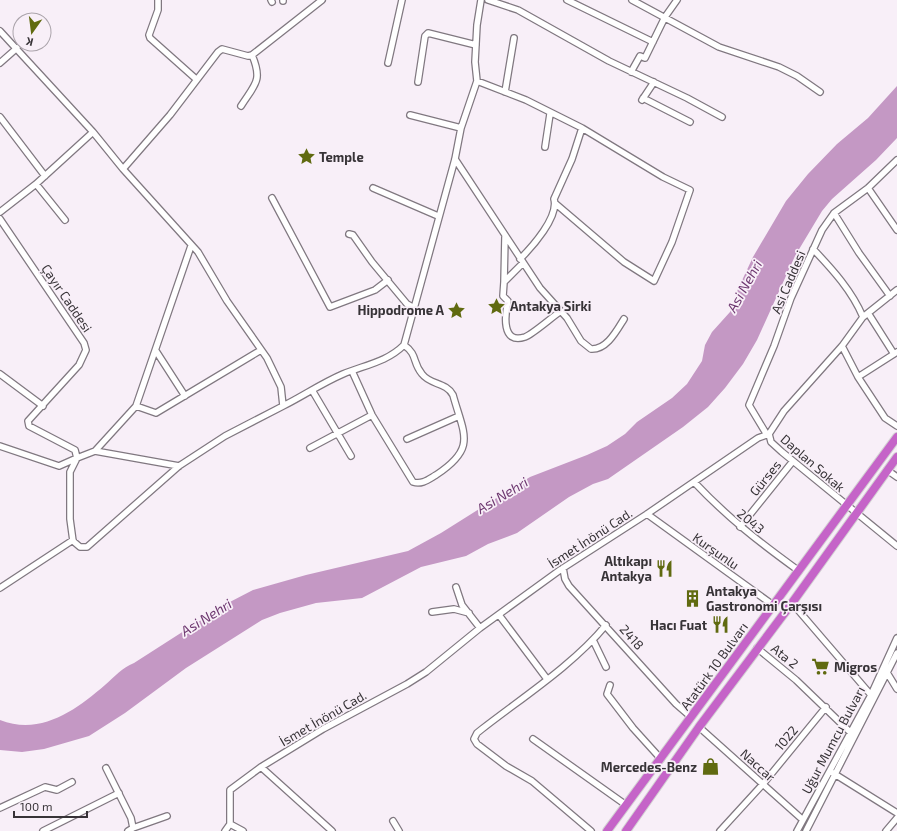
<svg xmlns="http://www.w3.org/2000/svg" width="897" height="831" viewBox="0 0 897 831" font-family="'Exo 2',sans-serif">
<rect width="100%" height="100%" fill="#f8eff8"/>
<path fill="#c498c4" d="M897,86V138L876,160L832,199L822,211L795,256L757,340L743,364L725,388L708,407L683,427L608,479L593,484L569,497L517,533L488,544L466,556L421,567L362,598L316,603L280,613L262,620L186,668L125,713L89,736L44,749L22,752L0,750V720C41,736 76,710 105,685C115,676 122,668 134,663L226,604L253,590L306,575L408,551L441,533L530,477L587,455L607,446L625,434L637,422L672,398L687,384L702,361L705,345L712,332L730,312L738,289L753,257L786,201L808,174L837,144L868,118Z"/>
<g fill="none" stroke-linecap="round" stroke-linejoin="round">
<defs>
<path id="minor" d="M158,0V10L149,35L150,38L196,79
M271,0L272,2
M283,0V1
M488,0L518,10L609,61L687,98L722,117
M567,0L653,42
M632,0L719,47L779,67L797,76L820,92
M0,31L93,132L123,169L198,252L227,301L267,358L281,387L283,406C303,396 322,383 343,374C365,365 387,362 404,345L455,159L461,128L477,81L475,62L477,25L481,0
M0,63L17,48
M388,63L402,0
M631,72L640,56L645,58L665,17L677,0
M477,81L526,100L582,128L663,177L690,190L672,242L654,281L624,262L556,204
M418,82L425,36L428,33L476,45
M505,92L514,38
M643,98L690,122
M642,100L654,82
M241,106C255,84 263,81 252,55
M410,115L461,128
M0,117L45,176
M545,147L550,114
M455,159L540,288L567,318L581,341L591,349C607,350 617,330 624,319
M123,169L170,115L218,52L222,49L248,56L252,55L322,0
M36,184L65,220
M373,188L438,216
M868,188L897,230
M272,198L330,307L375,290L388,280
M0,212L36,184L93,132
M834,213L859,253L890,296
M0,219L84,343L86,350L79,365L28,421L29,426L75,450L77,458L59,466L0,446
M349,234L353,235L372,262L407,304L414,308
M813,249C833,270 852,291 863,317
M520,259C532,247 559,217 554,199L572,159L582,128
M523,263L504,282L503,296L508,301C505,314 501,345 525,337C533,334 552,317 561,311
M504,282L505,237
M897,290L863,317L842,346L784,411L769,434L771,442L782,452L897,546
M868,313L894,354
M842,346L858,377
M156,351L185,396
M897,352L858,377L885,418L897,426
M352,371L372,415L413,482C422,485 429,479 436,475C477,448 464,435 453,395C446,382 430,385 422,374C412,362 418,355 404,345
M0,374L43,406
M312,390L351,456
M136,406L156,413L261,350
M767,435L749,405L774,346L791,298L822,230L834,213L868,188L897,160
M407,439L459,416
M310,448L372,415
M95,451L136,406L191,246
M179,466L95,451L77,458L70,472V519L73,541L80,547H87L179,466L225,436L283,406
M887,470L897,477
M694,482C728,518 759,542 799,571
M647,514L773,605
M740,527L793,461
M563,568L565,579L569,586L676,704L691,717
M456,587L462,605L480,628
M0,588L73,540
M792,603L871,695
M432,612L454,609L469,613
M499,615L547,679
M593,640L606,667
M757,648L796,680L850,732
M886,671L897,689
M610,685L607,694L633,728L661,759
M699,727L803,820
M533,739L626,805
M261,767L332,831
M106,768L131,818L133,828L128,831
M833,773L897,813
M0,808L45,787L57,790L72,782
M393,821L399,831
M230,824L243,831
M133,828L167,816
M43,831L119,793
M225,831L230,824V790L261,767L323,729L407,684L426,672L480,628L560,570L647,514L758,438L769,434
M591,831L532,781L506,766L477,744L474,739L477,733L482,729C523,697 573,665 606,625
M720,831L763,784L826,707
M797,831L871,695L897,638
M806,831L897,653
M886,831L897,818"/>
<path id="highway" d="M607,831L897,437
M626,831L699,727L792,603L897,457"/>
</defs>
<use href="#minor" stroke="#807880" stroke-width="8"/>
<use href="#highway" stroke="#d3d2d3" stroke-width="10"/>
<use href="#minor" stroke="#fff" stroke-width="5.5"/>
<use href="#highway" stroke="#c564c8" stroke-width="8"/>
</g>
<defs>
<symbol id="sight-bare" viewBox="-9 -9 18 18"><path d="M0-6L1.8-2.2L6-1.7L2.9 1.2L3.7 5.4L0 3.3L-3.7 5.4L-2.9 1.2L-6-1.7L-1.8-2.2Z" fill="#606a10" stroke="#f8eff8" stroke-width="2.5" paint-order="stroke"/></symbol>
<symbol id="restaurant-bare" viewBox="-9 -9 18 18"><path d="M-5-6h1v4h1v-4h1v4h1v-4h1v5L-1.5 .5V6h-2V.5L-5-1ZM5-6V6H3V1.5H1.5Q1.5-4 5-6Z" fill="#606a10" stroke="#f8eff8" stroke-width="2.5" paint-order="stroke"/></symbol>
<symbol id="building-bare" viewBox="-9 -9 18 18"><path d="M-4-6H4V6H1V3H-1V6H-4ZM-2.5-4.3h1.7v1.8h-1.7ZM.8-4.3h1.7v1.8H.8ZM-2.5-1h1.7V.8h-1.7ZM.8-1h1.7V.8H.8Z" fill="#606a10" stroke="#f8eff8" stroke-width="2.5" paint-order="stroke"/></symbol>
<symbol id="supermarket-bare" viewBox="-9 -9 18 18"><path d="M-6-5.5h2.5l.6 2H6L4.5 2H-2.5L-4.4-4H-6ZM-1.5 3.2a1.3 1.3 0 1 0 .1 0ZM3 3.2a1.3 1.3 0 1 0 .1 0Z" fill="#606a10" stroke="#f8eff8" stroke-width="2.5" paint-order="stroke"/></symbol>
<symbol id="shop-bare" viewBox="-9 -9 18 18"><path d="M-5-2.5h2.3a2.7 3.5 0 0 1 5.4 0H5L5.5 6h-11ZM-1.5-2.5h3a1.5 2.3 0 0 0-3 0Z" fill="#606a10" stroke="#f8eff8" stroke-width="2.5" paint-order="stroke"/></symbol>
</defs>
<g fill-rule="evenodd">
<use href="#sight-bare" x="294" y="144" width="25" height="25"/>
<use href="#sight-bare" x="484" y="294" width="25" height="25"/>
<use href="#sight-bare" x="444" y="298" width="25" height="25"/>
<use href="#restaurant-bare" x="652" y="556" width="25" height="25"/>
<use href="#building-bare" x="680" y="586" width="25" height="25"/>
<use href="#restaurant-bare" x="708" y="612" width="25" height="25"/>
<use href="#supermarket-bare" x="808" y="654" width="25" height="25"/>
<use href="#shop-bare" x="698" y="754" width="25" height="25"/>
</g>
<g text-anchor="middle" dominant-baseline="central" stroke-width="3.5" stroke-linejoin="round" paint-order="stroke">
<g font-size="13" font-weight="bold" fill="#373337" stroke="#f8eff8" text-anchor="start">
<text x="319" y="157">Temple</text>
<text x="510" y="306">Antakya Sirki</text>
<text x="444" y="310" text-anchor="end">Hippodrome A</text>
<text x="652" y="561" text-anchor="end">Altıkapı<tspan x="652" dy="15">Antakya</tspan></text>
<text x="706" y="591">Antakya<tspan x="706" dy="15">Gastronomi Çarşısı</tspan></text>
<text x="707" y="625" text-anchor="end">Hacı Fuat</text>
<text x="834" y="667">Migros</text>
<text x="697" y="767" text-anchor="end">Mercedes-Benz</text>
</g>
<g font-size="13" fill="#373337" stroke="#f8eff8">
<text transform="translate(788 282) rotate(-67)">Asi Caddesi</text>
<text transform="translate(67 298) rotate(56)">Çayır Caddesi</text>
<text transform="translate(813 463) rotate(41)">Daplan Sokak</text>
<text transform="translate(765 478) rotate(-51)">Gürses</text>
<text transform="translate(751 521) rotate(39)">2043</text>
<text transform="translate(590 538) rotate(-33)">İsmet İnönü Cad.</text>
<text transform="translate(716 551) rotate(35)">Kurşunlu</text>
<text transform="translate(632 637) rotate(48)">2418</text>
<text transform="translate(785 656) rotate(39)">Ata 2</text>
<text transform="translate(714 666) rotate(-54)">Atatürk 10 Bulvarı</text>
<text transform="translate(323 718) rotate(-30)">İsmet İnönü Cad.</text>
<text transform="translate(786 738) rotate(-50)">1022</text>
<text transform="translate(833 740) rotate(-62)">Uğur Mumcu Bulvarı</text>
<text transform="translate(758 765) rotate(42)">Naccar</text>
</g>
<g font-size="14" font-style="italic" fill="#6e3870" stroke="#f8eff8">
<text transform="translate(744 286) rotate(-61)">Asi Nehri</text>
<text transform="translate(502 495) rotate(-31)">Asi Nehri</text>
<text transform="translate(206 617) rotate(-32)">Asi Nehri</text>
</g>
</g>
<g transform="translate(32 32) rotate(194)"><circle r="19" fill="#f8eff8" stroke="#aba4ab"/>
<path d="M0-3L7 15L0 10L-7 15Z" fill="#606a10"/>
<text y="-6" font-size="11" font-weight="bold" text-anchor="middle" fill="#373337">K</text>
</g>
<path d="M14 811v6h73v-6" fill="none" stroke="#373337" stroke-width="2"/>
<text x="20" y="811" font-size="12" fill="#373337" stroke="#f8eff8" stroke-width="3" paint-order="stroke">100 m</text>
</svg>
